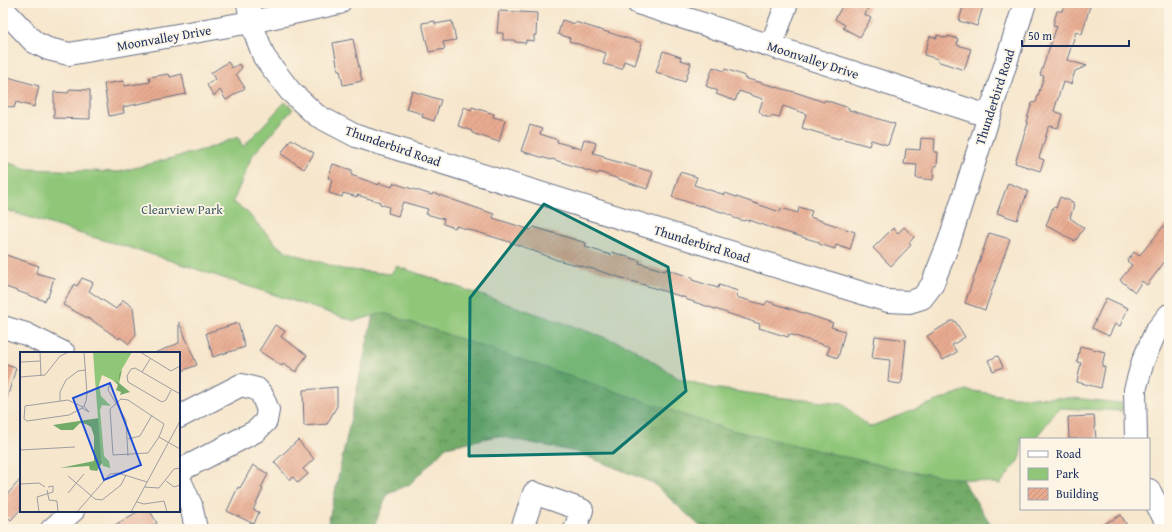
<svg xmlns="http://www.w3.org/2000/svg" width="1172" height="532" viewBox="0 0 1172 532" font-family="'Gentium Book Plus',serif">
<defs>
<pattern id="forest-crowns" width="20" height="18" patternUnits="userSpaceOnUse"><rect width="20" height="18" fill="#73ab68"/><path d="M2 6a3 3 0 1 1 6 0M12 15a3 3 0 1 1 6 0" fill="none" stroke="#5e8c59"/></pattern>
<pattern id="building-hatch" width="6" height="6" patternUnits="userSpaceOnUse"><rect width="6" height="6" fill="#e8ab90"/><path d="M-1 1l2-2M0 6l6-6M5 7l2-2" fill="none" stroke="#c6937f"/></pattern>
</defs>
<rect width="100%" height="100%" fill="#fcf5e5"/>
<filter id="ink" filterUnits="userSpaceOnUse"><feTurbulence type="fractalNoise" baseFrequency=".025" numOctaves="2"/><feDisplacementMap in="SourceGraphic" scale="8" xChannelSelector="R" yChannelSelector="G"/><feConvolveMatrix kernelMatrix="1 2 1 2 8 2 1 2 1" color-interpolation-filters="sRGB"/></filter>
<filter id="wash" filterUnits="userSpaceOnUse"><feTurbulence type="fractalNoise" baseFrequency=".012" numOctaves="4" result="noise"/><feDisplacementMap in="SourceGraphic" scale="16" xChannelSelector="R" yChannelSelector="G"/><feGaussianBlur stdDeviation="0.9" result="paint"/><feColorMatrix in="noise" values="0 0 0 0 0 0 0 0 0 0 0 0 0 0 0 0 0 1.4 0 .05"/><feComposite in="paint" operator="in"/></filter>
<g filter="url(#wash)">
<rect width="100%" height="100%" fill="#f6e6cc"/>
<path fill="url(#forest-crowns)" stroke="#476d63" d="M376,301L961,478L994,529H703L653,483L576,452L497,436L446,447L410,484L388,493L373,529H327Z"/>
<path fill="#8fc678" stroke="#557a6b" d="M285,102L293,109L252,156L233,202L246,211L278,246L288,252L342,269L391,274L396,266L578,328L629,346L678,378L712,388L777,397L843,404L869,427L966,390L1013,397L1073,398L1122,403V411L1059,408L1035,439H1021V457L1000,484L905,471L723,428L384,313L354,321L138,250L78,233L3,209V161L28,169L119,172L206,149L238,137L243,147Z"/>
<g id="blocks">
<path fill="url(#building-hatch)" d="M844,3H870L865,15L871,18L860,37L843,28L845,25L835,19Z
M964,3H984L977,26L959,21Z
M1065,3H1082L1090,6L1082,34L1076,32L1067,60L1087,66L1075,71L1071,84L1063,82L1054,111L1062,114L1058,128L1050,126L1048,129L1039,158L1044,160L1040,171L1015,163L1028,123L1026,122L1032,103L1036,102L1044,76L1040,75L1057,26L1053,25L1057,11H1062Z
M499,11L537,13L536,35H534V41L526,40V43L515,42V40H503V33H497Z
M562,20L575,24V22L642,43L635,65L624,61L622,69L603,64L606,53L569,41L570,38L558,34Z
M435,21V24L452,21L456,40L443,42L445,49L429,52L422,23Z
M937,35L947,38L948,36L958,39L957,45L971,49L964,70L937,61L938,59L924,55L930,36L937,38Z
M353,39L362,81L343,85L340,70H338L333,43Z
M663,51L681,57L680,60L691,63L685,82L656,72Z
M228,62L232,68L239,64L242,68L236,74L245,88L226,100L220,90L214,96L207,85L215,79L211,73Z
M713,67L724,71L725,69L745,76L744,78L798,93L824,102L825,100L849,108V110L895,124L888,145L871,140L869,146L840,138L839,139L802,128L806,114L783,106L779,118L771,116V118L763,116L759,111L763,99L739,91L735,101L716,94L718,91L706,86Z
M169,74L170,77L182,74L186,94L123,107L124,113L109,116L104,84L124,81V86L150,82L149,77Z
M8,77L39,86L34,107L16,102L14,108L3,105V95Z
M70,89L90,90V119L54,118V92L68,93Z
M412,91L441,100L434,121L422,117L423,114L406,109Z
M464,107L471,110L472,107L494,114L493,117L505,120L499,142L472,133V131L458,126Z
M530,125L542,129L540,134L558,140L557,142L581,149L584,139L596,143L593,153L604,156V158L653,172L647,189L599,172L598,174L552,159L551,160L521,151Z
M921,138L935,139L934,152H938L937,166H934L933,180L916,178L917,165L904,164L906,149L920,150Z
M291,139L314,153L304,169L281,154Z
M333,164L352,170L351,175L379,185V183L392,187L393,183L432,195L433,193L494,214L493,218L531,230L534,227L586,243L585,247L611,255L612,252L640,261L639,263L665,271L666,269L693,278L692,280L718,288L719,285L738,291L736,297L765,305L767,301L833,323L831,327L845,331L838,358L827,354L830,347L789,334L788,337L759,328L760,324L685,299L686,298L593,269L557,260L513,243L487,235L456,226L455,228L443,224L444,219L426,214L428,209L403,202L398,216L388,213L389,207L380,204V202L357,195V197L343,193L342,197L329,193L332,179L328,178Z
M680,172L697,177L694,185L725,195V193L780,212L781,208L798,213L799,207L812,211L810,217L855,232L850,250L836,245L835,249L819,244V242L775,229L749,220V221L745,220L744,221L734,218L731,215L700,205V206L672,197Z
M1008,183L1028,191L1017,220L997,213Z
M1060,197L1073,202V204L1074,205L1070,218L1084,228L1075,241L1070,239L1057,231L1046,226L1053,207L1056,208Z
M1169,220V256L1147,285L1142,281L1135,292L1120,280L1132,265L1127,261L1134,252L1139,256Z
M904,227L914,237L909,243L911,245L891,266L873,248L893,228L898,233Z
M989,233L1010,239L985,310L965,303Z
M3,254L39,266L36,273L54,278L48,297L47,296L45,301L3,286Z
M82,278L92,282L93,283L89,291L116,309L123,300L133,307L136,334L129,344L120,337L119,339L93,321L63,305L74,284L77,286Z
M1106,298L1128,308L1120,326L1115,324L1109,336L1092,328Z
M951,321H955L965,337L952,345L957,352L943,360L927,336Z
M179,322L197,365L179,372V353H155L179,343Z
M238,323L245,347L213,357L206,333Z
M275,325L285,331L281,337L307,355L296,372L283,364L282,366L259,351Z
M875,336L906,340L902,381L900,384L888,382L890,360L872,358Z
M1080,346L1105,352L1102,366L1105,367L1101,388L1077,382L1081,363L1077,362Z
M998,356L1003,367L993,371L988,360Z
M3,364L16,368L6,401L3,400Z
M337,387V406L327,424L304,426L303,390Z
M1094,416L1096,439H1069L1068,417Z
M298,440L314,459L303,469L308,474L298,483L293,477L290,480L274,462Z
M253,465L268,474L261,488L263,489L253,510L259,512L254,524L227,511L238,487L240,488Z
M21,479V509L11,520L3,513V499Z
M139,511H150L157,523L147,529H108Z
M1121,515L1129,529H1095Z"/>
</g>
</g>
<g filter="url(#ink)">
<use href="#blocks" fill-opacity="0" stroke="#686f84" stroke-width="1"/>
<g fill="none" stroke-linecap="round" stroke-linejoin="round">
<defs>
<path id="minor" d="M248,3L251,22L264,57L290,91L316,115L356,136L888,301L909,302L922,298L932,285L949,242L1025,3
M638,3L988,116
M3,9L34,42L48,49L69,54L251,22L339,3
M771,46L787,3
M3,327L26,334L64,353
M179,417L241,385L257,389L262,395L268,410L266,421L256,431L179,471
M1136,439L1135,390L1143,361L1156,331L1169,315
M179,478L191,505L196,529
M1149,490L1169,527
M52,529L73,511
M522,529L534,493L582,510L575,529"/>
</defs>
<use href="#minor" stroke="#686f84" stroke-width="24"/>
<use href="#minor" stroke="#fff" stroke-width="22"/>
</g>
</g>
<path fill="#0f766e" fill-opacity="0.2" stroke="#0f766e" stroke-width="3" stroke-linejoin="round" d="M544,204L668,267L686,391L613,453L469,456L470,298Z"/>
<g text-anchor="middle" dominant-baseline="central" stroke-width="3.5" stroke-linejoin="round" paint-order="stroke">
<g font-size="13" fill="#1b2f5e" stroke="#fcf5e5">
<text transform="translate(164 38) rotate(-10)">Moonvalley Drive</text>
<text transform="translate(813 60) rotate(18)">Moonvalley Drive</text>
<text transform="translate(995 97) rotate(-72)">Thunderbird Road</text>
<text transform="translate(393 146) rotate(19)">Thunderbird Road</text>
<text transform="translate(702 244) rotate(17)">Thunderbird Road</text>
</g>
<g font-size="13" fill="#3e5c66" stroke="#fcf5e5">
<text x="182" y="209">Clearview Park</text>
</g>
</g>
<g transform="translate(20 352)">
<rect width="160" height="160" fill="#f6e6cc"/>
<path d="M102,18L99,31L110,40L100,43L101,40L96,38L98,33L92,27ZM79,66L82,111L77,119L70,118L69,114L40,116L74,109V84L71,75L66,72L60,71L53,78H41L33,73Z" fill="#73ab68"/>
<path d="M73,0H112L99,22V31L82,23L79,33L81,44L91,54L82,53L80,58L84,104L89,109L91,121L90,116L83,114L81,107Z" fill="#8fc678"/>
<path fill="none" stroke="#9e9da0" stroke-width="1" d="M20,0L21,24M120,0L151,19L160,14M1,10L20,9M122,20L130,7M0,25L25,23L40,4L49,0M90,31L88,38L106,68L108,104M151,38L146,48L142,50L108,30L107,24L111,17L115,16L160,42M101,47L108,48L144,72L139,85L128,101L93,103L90,57ZM40,49V40L46,28L58,19L66,18M63,55L48,48L5,54L4,67L7,69L49,63L62,56L64,54L66,49L67,42L64,0M62,56L69,60L64,54M139,85L160,97M108,87L120,84L132,63M0,98L55,95M48,124L75,147L82,148L101,133L106,123M146,129L154,135L160,133M0,132L19,131L25,135M124,135L139,136L154,117L160,116M27,138L29,148L37,149L38,160M48,141L64,122M117,150L124,152L144,149L147,160M19,160L17,145L33,140V134L28,135M57,160L90,122L98,121L127,130M111,160L160,69"/>
<path fill="#1d4ed8" fill-opacity="0.15" stroke="#1d4ed8" stroke-width="2" d="M90,31L121,113L84,128L53,46Z"/>
<rect width="160" height="160" fill="none" stroke="#1b2f5e" stroke-width="2"/>
</g>
<rect width="1172" height="532" fill="none" stroke="#fcf5e5" stroke-width="16"/>
<rect x="1020" y="438" width="130" height="72" fill="#fcf5e5" stroke="#a2a6af"/>
<rect x="1028" y="451" width="20" height="6" fill="#ffffff" stroke="#a2a6af"/>
<text x="1056" y="458" font-size="12" fill="#1b2f5e">Road</text>
<rect x="1028" y="468" width="20" height="12" fill="#8fc678" stroke="#a2a6af"/>
<text x="1056" y="478" font-size="12" fill="#1b2f5e">Park</text>
<rect x="1028" y="488" width="20" height="12" fill="url(#building-hatch)" stroke="#a2a6af"/>
<text x="1056" y="498" font-size="12" fill="#1b2f5e">Building</text>
<path d="M1022 40v6h107v-6" fill="none" stroke="#1b2f5e" stroke-width="2"/>
<text x="1028" y="40" font-size="12" fill="#1b2f5e" stroke="#fcf5e5" stroke-width="3" paint-order="stroke">50 m</text>
</svg>
